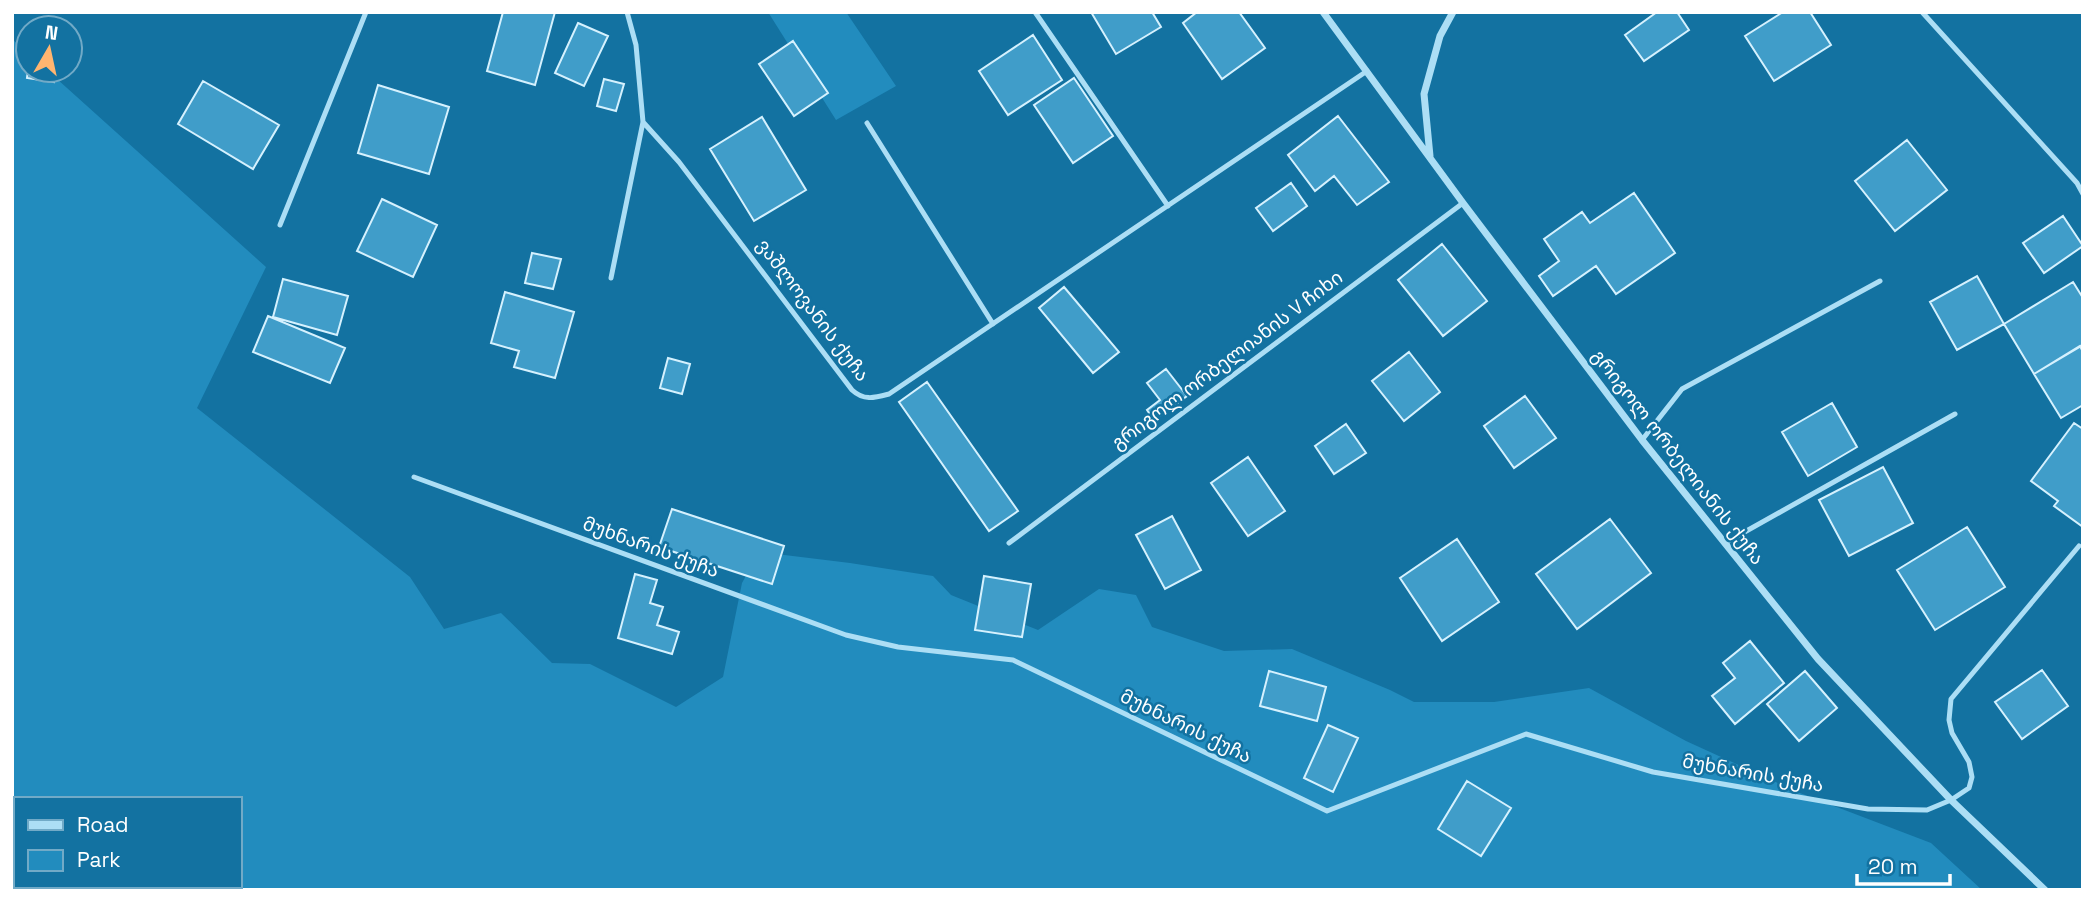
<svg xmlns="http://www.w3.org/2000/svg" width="2095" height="902" viewBox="0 0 2095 902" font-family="'Space Grotesk','Noto Sans Georgian',sans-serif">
<rect width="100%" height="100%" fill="#1372a1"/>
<path fill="#228cbe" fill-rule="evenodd" d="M768,12H846L896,86L836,120Z
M12,39L28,53V70H47L266,267L197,408L410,577L444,629L501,613L552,663L590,664L676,707L723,677L742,583L759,552L850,563L933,576L951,595L1038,630L1099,589L1136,595L1152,627L1224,651L1292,649L1390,690L1414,702H1494L1589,688L1686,741L1800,793L1931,843L1982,890H12ZM16,799H240V886H16Z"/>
<path fill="#409dc9" stroke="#d5f1fe" stroke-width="2" d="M503,12H555L535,85L487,71Z
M1091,12H1152L1161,27L1116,54Z
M1197,12H1239L1265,48L1222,79L1183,23Z
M1657,12H1677L1689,30L1644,61L1625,35Z
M1783,12H1810L1831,45L1774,81L1745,36Z
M578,23L608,36L584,86L555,73Z
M1033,35L1062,80L1008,115L979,71Z
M793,41L828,93L794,116L759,64Z
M28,70H56L54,82L27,78Z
M1074,78L1113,136L1073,163L1034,105Z
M604,79L624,84L616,111L597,106Z
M203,81L279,125L253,169L178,124Z
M378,85L449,107L429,174L358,153Z
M1338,116L1389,182L1357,205L1334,176L1315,191L1288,155Z
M762,117L806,190L754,221L710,149Z
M1907,140L1947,190L1895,231L1855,181Z
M1291,183L1307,206L1273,231L1256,208Z
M1634,193L1675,253L1616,294L1596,266L1553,296L1539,276L1559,261L1544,239L1582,212L1590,223Z
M382,199L437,225L413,277L357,251Z
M2063,216L2083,246L2044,273L2023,243Z
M1442,244L1487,301L1443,336L1398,280Z
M532,253L561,259L553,289L525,283Z
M1977,276L2004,324L1957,350L1930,302Z
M283,279L348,296L337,335L273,317Z
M2073,282L2083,298V345L2034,374L2004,324Z
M1064,287L1119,352L1093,373L1039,308Z
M505,292L574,312L555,378L514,367L519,351L491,343Z
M268,316L345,348L330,383L253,352Z
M2080,346L2083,352V405L2061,418L2034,374Z
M1409,352L1440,392L1404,421L1372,381Z
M668,358L690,364L682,394L660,388Z
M1166,369L1187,396L1154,420L1147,410L1160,400L1147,383Z
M927,382L1018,511L989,531L899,402Z
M1525,396L1556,438L1514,468L1484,426Z
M1832,403L1857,447L1808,476L1782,432Z
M2074,423L2083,429V527L2054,506L2058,501L2031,481Z
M1346,424L1366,453L1334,474L1315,446Z
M1248,457L1285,511L1248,536L1211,483Z
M1883,467L1913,523L1849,556L1819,500Z
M672,509L784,546L772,584L659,547Z
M1172,516L1201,570L1165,589L1136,535Z
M1610,519L1651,573L1577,629L1536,574Z
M1967,527L2005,587L1935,630L1897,570Z
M1457,539L1499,602L1442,641L1400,578Z
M635,574L657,580L650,603L663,607L657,625L679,632L672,654L618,638Z
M984,576L1031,584L1022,637L975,630Z
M1750,641L1784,683L1735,724L1712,696L1735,678L1723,663Z
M2042,670L2068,706L2022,739L1995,702Z
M1269,671L1326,687L1317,721L1260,706Z
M1805,671L1837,708L1799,741L1767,704Z
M1328,725L1358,738L1333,792L1304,778Z
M1467,781L1511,808L1481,856L1438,829Z"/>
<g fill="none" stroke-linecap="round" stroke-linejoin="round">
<path stroke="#acdef5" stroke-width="5" d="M1035,12L1168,206
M1922,12L2077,183L2083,194
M643,122L679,162L852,390C864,401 874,398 889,394L1367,71
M867,123L993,324
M280,225L366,12
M611,278L643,122L636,45L627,12
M1642,440L1682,389L1880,281
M414,477L846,635L898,647L1013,660L1327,811L1526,734L1653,772L1868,809L1927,810L1951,800L1969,788L1972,777L1969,762L1952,733L1949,720L1951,699L2079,546
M1009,543L1463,203
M1725,543L1955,414"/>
<path stroke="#acdef5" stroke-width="7" d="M1323,12L1463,203L1642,440L1818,659L1951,800L2045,890
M1430,156L1424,94L1440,36L1453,12"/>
</g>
<g text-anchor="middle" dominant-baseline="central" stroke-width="5" stroke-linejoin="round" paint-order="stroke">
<g font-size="19" fill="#fff" stroke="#1372a1">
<text transform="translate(813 310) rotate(53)">ვაშლოვანის ქუჩა</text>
<text transform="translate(1227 360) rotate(-37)">გრიგოლ ორბელიანის V ჩიხი</text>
<text transform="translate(1678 457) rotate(52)">გრიგოლ ორბელიანის ქუჩა</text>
<text transform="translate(651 547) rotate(20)">მუხნარის ქუჩა</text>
<text transform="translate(1186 726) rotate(26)">მუხნარის ქუჩა</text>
<text transform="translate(1753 773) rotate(10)">მუხნარის ქუჩა</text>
</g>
</g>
<rect width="2095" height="902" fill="none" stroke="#ffffff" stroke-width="28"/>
<rect x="14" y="797" width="228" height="91" fill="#1372a1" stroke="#71aac7" stroke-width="2"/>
<rect x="28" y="820" width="35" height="10" fill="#acdef5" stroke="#71aac7" stroke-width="2"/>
<text x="77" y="832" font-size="21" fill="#ffffff">Road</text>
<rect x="28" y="850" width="35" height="21" fill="#228cbe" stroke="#71aac7" stroke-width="2"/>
<text x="77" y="867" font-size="21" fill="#ffffff">Park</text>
<g transform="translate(49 49) rotate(9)"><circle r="33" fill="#1372a1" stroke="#71aac7" stroke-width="2"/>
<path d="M0-5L12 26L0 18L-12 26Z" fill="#ffb570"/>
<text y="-10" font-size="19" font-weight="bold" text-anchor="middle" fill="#ffffff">N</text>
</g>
<path d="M1857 874v10h93v-10" fill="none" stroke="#ffffff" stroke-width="3.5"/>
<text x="1868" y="874" font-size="21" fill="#ffffff" stroke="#1372a1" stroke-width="5" paint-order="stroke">20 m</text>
</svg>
